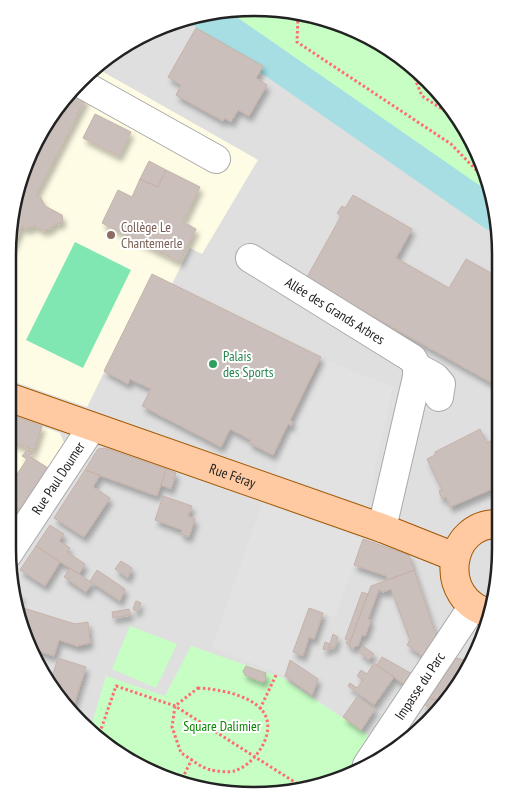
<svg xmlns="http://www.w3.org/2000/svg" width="508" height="803" viewBox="0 0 508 803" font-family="'PT Sans Narrow',sans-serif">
<defs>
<filter id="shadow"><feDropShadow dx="3" dy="5.5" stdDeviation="2.5" flood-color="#0004"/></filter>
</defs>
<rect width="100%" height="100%" fill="#f3eee8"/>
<path fill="#e0dfdf" d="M238,8L333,20L416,68L475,145L500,238L498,581L482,644L440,711L391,754L318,787L238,795L174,782L104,744L49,686L20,628L8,549L10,222L68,92L145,33Z"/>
<path fill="#fffce5" d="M98,69L258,160L202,254L190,248L172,284L152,275L87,407L9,380L10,222L26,159L68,92Z
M8,414L60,433L64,443L8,531Z"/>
<path fill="#c7fec4" d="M238,8L333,20L416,68L475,145L490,200L219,13Z
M130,626L177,644L156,688L112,669Z
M191,646L283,678L370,736L343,776L318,787L238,795L174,782L104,744L90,730L106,676L165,696Z"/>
<path fill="#81e7b2" d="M75,242L131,270L83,368L26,340Z"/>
<path fill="#e2e2e2" d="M323,359L393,387L367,506L275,473Z
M262,503L363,539L335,617L309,609L285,676L212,647Z"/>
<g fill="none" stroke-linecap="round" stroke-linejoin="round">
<path stroke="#a6dee3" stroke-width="32" d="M207,16L494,215"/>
</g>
<path fill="#cbbfbb" stroke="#c6b2a9" filter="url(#shadow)" d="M196,28L263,66L256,78L267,85L249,116L238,110L231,122L225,118L223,121L176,95L181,85L168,77Z
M69,91L86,99L36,195L41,198L45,206L62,215L63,221L60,224L55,223L53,227L44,231L35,226L26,229L22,226L9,254L10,222L26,159Z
M95,114L131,132L119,156L83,138Z
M149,161L166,170L158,187L140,179Z
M166,170L200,187L183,222L196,229L180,262L102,223L118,190L132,197L140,179L158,187Z
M353,195L412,229L396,258L449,288L466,259L500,278L499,387L306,279L341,216L337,213L342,206L345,208Z
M152,274L321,357L290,420L293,422L291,426L288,424L273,455L249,443L251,440L230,429L221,447L142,406L151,389L130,379L128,384L104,371Z
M8,414L42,426L34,450L8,441Z
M480,429L487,443L499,437V486L450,507L446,497L442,499L439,491L442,490L427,459L435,455V452Z
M105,448L166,469L157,496L85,470L98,449Z
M27,450L33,452L29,456L48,468L21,510L8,501V488L27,459L22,456Z
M166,469L176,473L171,489L161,485Z
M85,470L100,475L93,487L110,498L84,537L54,518Z
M163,496L192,506L188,516L195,519L189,537L181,534L182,530L155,520Z
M8,501L21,510L8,531Z
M50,525L64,534L59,541L70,548L67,552L85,564L79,574L36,546Z
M363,539L409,555L414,570L388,580L386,576L354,565Z
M36,546L60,562L45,586L20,570Z
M121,561L132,568L128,578L115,569Z
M70,568L92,583L86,592L64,577Z
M97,570L125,589L120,601L90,581Z
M414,570L437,638L424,657L407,645L410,640L391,589L383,592L379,589L368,619L371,620L365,636L362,635L358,646H355L354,649L349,645L371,586Z
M362,592L368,594L349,645L346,643L348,640L345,639Z
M15,593L21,595L18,606H17Z
M136,601L141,603L137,612L133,609Z
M17,606L75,624L88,622L90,643L77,646L59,640L54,656L31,649L20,628Z
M309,608L323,613L314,639L309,637L303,656L293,652Z
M129,609L131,615L113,618L112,612Z
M333,634L338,637L334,648L329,647Z
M325,642L330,644L328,650L323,649Z
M363,646L374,654L369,660L359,652Z
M382,657L412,674L405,685L377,665Z
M58,658L86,667L72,711L48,683L50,684Z
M455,658L471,661L445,702L428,698Z
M290,660L318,679L312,695L285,676Z
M374,663L394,677L374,705L348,686L350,683L357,688L363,680L357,676L361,670L367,674Z
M246,666L266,673L265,681L262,682L245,675L243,671Z
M357,697L375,709L361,730L343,717Z
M428,698L445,702L441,709L423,705Z
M431,710L437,714L426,723L423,721Z"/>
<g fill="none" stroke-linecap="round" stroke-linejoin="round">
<defs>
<g id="minor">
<path d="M80,83L216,159"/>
<path id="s1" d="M250,258L413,359L417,367V377L382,528"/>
<path d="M417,367L435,377L441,384L439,397"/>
<path id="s2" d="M8,554L92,427"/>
<path id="s3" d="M367,765L473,606"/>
</g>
<g id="major">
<path id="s4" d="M8,397L382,528L455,557"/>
<path d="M490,613C437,601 446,522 499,524"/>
</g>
</defs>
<use href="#minor" stroke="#a9a9a9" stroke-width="30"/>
<use href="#major" stroke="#a05500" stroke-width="30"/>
<path stroke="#ff6d72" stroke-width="3" stroke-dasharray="2.5 2.5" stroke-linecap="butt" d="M298,16L297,42L451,144L484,178
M409,64L422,96L453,116
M198,688C219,689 261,696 267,720C272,740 252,766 234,771C229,773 216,771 211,770C201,768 190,758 181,753L172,727L175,706Z
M260,709L277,673
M98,738L116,686L175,706L304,788
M180,783L192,759"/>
<use href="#minor" stroke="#fff" stroke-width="28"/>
<use href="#major" stroke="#ffcaa1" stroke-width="28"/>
</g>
<circle fill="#8d6e63" stroke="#fff" stroke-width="2" cx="111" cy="235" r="5"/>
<circle fill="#2e9e5b" stroke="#fff" stroke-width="2" cx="213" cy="364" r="5"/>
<g text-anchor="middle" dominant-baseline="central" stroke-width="4" stroke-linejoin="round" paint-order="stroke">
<g font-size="14" fill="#785e54" stroke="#fff" text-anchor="start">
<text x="121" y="227">Collège Le<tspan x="121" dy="16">Chantemerle</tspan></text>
</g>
<g font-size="14" fill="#222" stroke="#fff">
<text stroke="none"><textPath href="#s1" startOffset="100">Allée des Grands Arbres</textPath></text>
<text stroke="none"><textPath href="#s4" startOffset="238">Rue Féray</textPath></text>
<text stroke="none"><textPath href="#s2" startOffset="91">Rue Paul Doumer</textPath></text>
<text stroke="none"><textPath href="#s3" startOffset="95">Impasse du Parc</textPath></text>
</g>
<g font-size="14" fill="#27864d" stroke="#fff" text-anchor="start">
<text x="223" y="356">Palais<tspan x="223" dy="16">des Sports</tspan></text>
</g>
<g font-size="14" fill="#0a8704" stroke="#fff">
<text x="222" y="726">Square Dalimier</text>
</g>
</g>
<path d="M0 0H508V803H0ZM254 16H254A238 238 0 0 1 492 254V549A238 238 0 0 1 254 787H254A238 238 0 0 1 16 549V254A238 238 0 0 1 254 16Z" fill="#fff" fill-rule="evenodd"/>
<path fill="none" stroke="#222" stroke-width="2.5" d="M254 16H254A238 238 0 0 1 492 254V549A238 238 0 0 1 254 787H254A238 238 0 0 1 16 549V254A238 238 0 0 1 254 16Z"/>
</svg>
